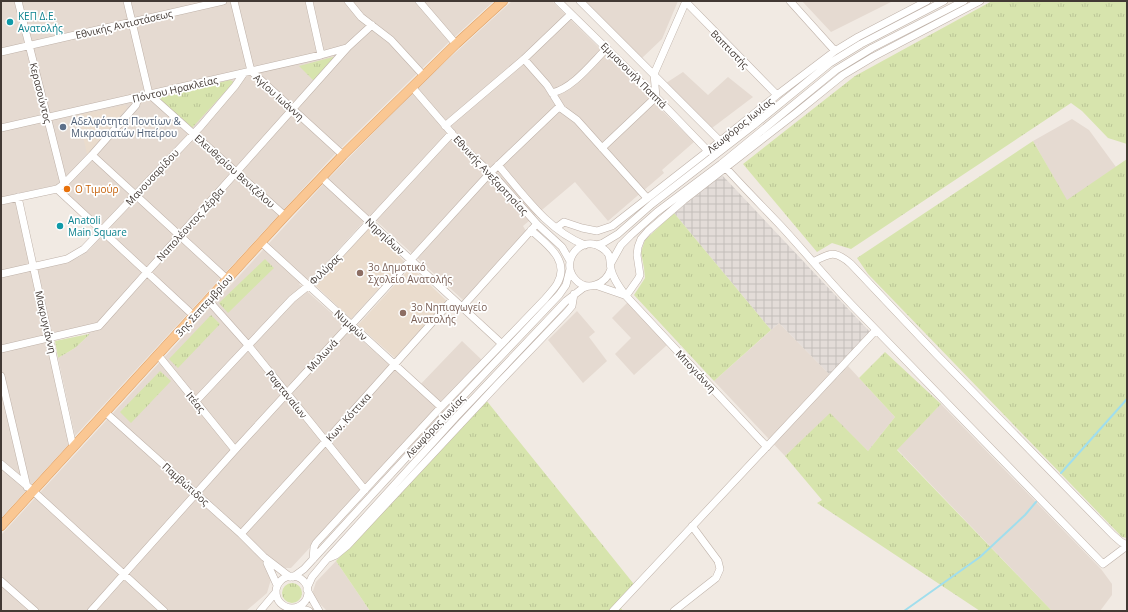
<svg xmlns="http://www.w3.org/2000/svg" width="1128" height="612" viewBox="0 0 1128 612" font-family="'Open Sans',sans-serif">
<defs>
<pattern id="industrial-grid" width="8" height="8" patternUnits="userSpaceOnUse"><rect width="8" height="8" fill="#e3dcd8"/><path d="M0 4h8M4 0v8" fill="none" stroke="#c4beba"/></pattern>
<pattern id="grass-tufts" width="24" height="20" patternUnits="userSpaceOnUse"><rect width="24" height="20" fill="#d7e4ad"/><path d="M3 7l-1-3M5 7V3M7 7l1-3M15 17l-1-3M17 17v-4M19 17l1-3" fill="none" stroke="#bac495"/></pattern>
</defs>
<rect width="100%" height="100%" fill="#f1eae3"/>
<path fill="#e5dad1" d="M1,1H494L448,43L334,155L75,436L58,358L75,348L89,335L88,326L51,333L37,269L67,262L79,257L90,249L106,231L56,185L14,194L69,444L1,518Z
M512,1H552L694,142L662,170L664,173L608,221L575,182L523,226L526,231L463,300L370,215L315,275L299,284L416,389L462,341L483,361L291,568H281L272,576L267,593L246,611H1V535L328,179L420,85Z
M585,1H678L662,39L642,58Z
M802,1H893L831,32Z
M683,72L708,95L728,77L753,97L712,128L666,83Z
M1072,119L1089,130L1116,167L1067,201L1033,141Z
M628,302L667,345L634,375L615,354L631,338L612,318Z
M577,311L595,332L589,337L607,361L583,383L548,340Z
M779,323L835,380L848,366L895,417L868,451L830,414L785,456L714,381Z
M941,404L1101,569L1112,584V595L1100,611H1052L897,449Z
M336,561L370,611H327L314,598L313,591L316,582Z"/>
<path fill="url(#industrial-grid)" d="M722,175L870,332L848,366L835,380L779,323L771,330L674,213Z"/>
<path fill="#eadccd" d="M126,105L127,108L89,153L87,154L78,115Z
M369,228L404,261L351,319L316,286Z
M411,267L447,301L396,359L358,325Z"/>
<path fill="url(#grass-tufts)" d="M992,1H1127V144L1108,138L1082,111L1071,103L851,249L832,243L817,252L743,164L855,76Z
M333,57L334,59L315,82L299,66Z
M230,80L234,82L191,129L159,98Z
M1033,141L1067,200L1127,159V538L1122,537L868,274L857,258Z
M674,213L771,330L714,381L634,295L645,278L644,268L641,252L645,240Z
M265,259L274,268L228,313L219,303Z
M211,315L220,324L178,368L169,359Z
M89,334V335L75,348L58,358L55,341Z
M885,352L941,404L897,450L1052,611H980L817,503L822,500L785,456L830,413L868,451L895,417L859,378Z
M160,371L171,381L131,423L120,412Z
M486,400L637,588L620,607L623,611H370L336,561Z
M282 593a10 10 0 1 1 20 0a10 10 0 1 1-20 0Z"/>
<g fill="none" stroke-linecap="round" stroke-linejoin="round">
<path stroke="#a0deed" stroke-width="2" d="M1061,473L1127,399
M904,611L980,557L1025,515L1036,502"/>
<defs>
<path id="minor" d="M18,1L64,184
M127,1L149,94L285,216
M234,1L251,71L343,155
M309,1L321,55
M348,1L361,17L391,40L424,76
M419,1L456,44
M558,1L656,97L708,151
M580,1L720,141
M685,1L777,95
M790,1L835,51
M1,52L223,1
M524,59L547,85L562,109L577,120L647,198
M412,87L468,152L496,178L537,224L562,247L570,261
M552,93C573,88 591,64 607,48
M445,126L524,59L571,14
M1,128L321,55L346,48
M602,148L656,97L654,74L686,1
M92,155L227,279
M498,165C523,194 548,231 585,245
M726,168C744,188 763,207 781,226C805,252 827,279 851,304L1103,564L1127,546
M322,178L502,344
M57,189L194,316
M18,197L73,447
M1,201L57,189L64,184L92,155L136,105L138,97
M556,228L564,222L582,228L597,231L612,226L708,151L777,95L835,51L858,37L927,1
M261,242L441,407
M596,245L603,243L618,234L652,204L754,125L830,63L861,44L944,1
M813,262C830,253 835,250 851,264L936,354L1113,535L1121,542L1127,545
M611,263L621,245L631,235L657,212L721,164L836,70L872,48L964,1
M611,269C606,284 587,293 575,279C559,261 582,233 602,248C612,254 609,260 611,269C613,279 620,288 626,296L767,447
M1,274L67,259L84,249L201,126L235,86L244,73
M595,285L624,295
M626,296L638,279L640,275L637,255L638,247L641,239L648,231L684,200L796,113L843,75L873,57L980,1
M208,300L248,345L365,490
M462,307L534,227
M1,349L99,326L348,47L372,25
M158,355L235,450
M1,376L27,487
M196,401L292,299L318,278L452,133
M105,412L241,534L264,557L290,577
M1,464L33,491L164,611
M241,534L326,441L453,299
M329,558L336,555L347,546L497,385L567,312L572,306L574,294
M313,559L314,547L316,543L441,407L545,299C549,294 554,289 557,284C571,260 546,244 531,230
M267,563L277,585
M276 592a16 16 0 1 1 32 0a16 16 0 1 1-32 0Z
M293,577L304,569L447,413L559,295L566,285L570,269
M1,581L35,611
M307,588L312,577L327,559L456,417L566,301L583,288L589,286
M307,590L319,611
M298,607L309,611
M91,611L235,450L344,331L355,321L490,173L560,106
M260,611L276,592
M613,611L876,330
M674,611L716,578L720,569L718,561L692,526"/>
<path id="major" d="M1,526L285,216L343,155L456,44L503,1"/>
</defs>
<use href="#minor" stroke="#bfb2a9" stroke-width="8"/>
<use href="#major" stroke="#de9f64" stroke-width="10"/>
<use href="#minor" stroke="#fff" stroke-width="7"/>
<use href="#major" stroke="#fac793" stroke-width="9"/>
</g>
<g fill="#0f9aa8" stroke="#fff" stroke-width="1.5">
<circle cx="10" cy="22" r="4"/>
<circle cx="60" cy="226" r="4"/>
</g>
<circle fill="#5c6f8a" stroke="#fff" stroke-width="1.5" cx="63" cy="127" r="4"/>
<circle fill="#e8710a" stroke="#fff" stroke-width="1.5" cx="67" cy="189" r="4"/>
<g fill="#8d6e63" stroke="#fff" stroke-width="1.5">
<circle cx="360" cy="273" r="4"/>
<circle cx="403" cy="313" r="4"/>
</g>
<g text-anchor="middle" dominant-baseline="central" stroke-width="3.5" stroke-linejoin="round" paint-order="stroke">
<g font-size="10" fill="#0d838f" stroke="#fff" text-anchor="start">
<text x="18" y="16">ΚΕΠ Δ.Ε.<tspan x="18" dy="12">Ανατολής</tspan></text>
<text x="68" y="220">Anatoli<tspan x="68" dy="12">Main Square</tspan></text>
</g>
<g font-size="10" fill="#423934" stroke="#fff">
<text transform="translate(124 24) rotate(-13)">Εθνικής Αντιστάσεως</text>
<text transform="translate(730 49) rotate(46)">Βαπτιστής</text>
<text transform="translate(634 75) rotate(45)">Εμμανουήλ Παππά</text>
<text transform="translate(175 89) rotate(-13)">Πόντου Ηρακλείας</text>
<text transform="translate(41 93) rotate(76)">Κερασούντος</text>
<text transform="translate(279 97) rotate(42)">Αγίου Ιωάννη</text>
<text transform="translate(740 125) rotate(-39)">Λεωφόρος Ιωνίας</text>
<text transform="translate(235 171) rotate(42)">Ελευθερίου Βενιζέλου</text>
<text transform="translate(491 175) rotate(47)">Εθνικής Ανεξαρτησίας</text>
<text transform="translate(152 177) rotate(-47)">Μανουσαρίδου</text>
<text transform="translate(190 224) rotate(-48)">Ναπολέοντος Ζέρβα</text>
<text transform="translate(385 236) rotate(43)">Νηρηίδων</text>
<text transform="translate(325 269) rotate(-44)">Φιλύρας</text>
<text transform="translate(204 305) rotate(-48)">3ης Σεπτεμβρίου</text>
<text transform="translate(46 322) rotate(77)">Μακρυγιάννη</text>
<text transform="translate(351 325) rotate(42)">Νυμφών</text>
<text transform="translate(322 355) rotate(-47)">Μυλωνά</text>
<text transform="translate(696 371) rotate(47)">Μπογιάννη</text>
<text transform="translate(287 394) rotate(51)">Ραφταναίων</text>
<text transform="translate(196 402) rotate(51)">Ιτέας</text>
<text transform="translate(348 417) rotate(-48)">Κων. Κόττικα</text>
<text transform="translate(435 426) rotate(-47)">Λεωφόρος Ιωνίας</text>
<text transform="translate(186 484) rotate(42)">Παμβώτιδος</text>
</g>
<g font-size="10" fill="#4e5e75" stroke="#fff" text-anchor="start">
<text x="71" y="121">Αδελφότητα Ποντίων &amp;<tspan x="71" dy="12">Μικρασιατών Ηπείρου</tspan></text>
</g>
<g font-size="10" fill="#c56008" stroke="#fff" text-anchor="start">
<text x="75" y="189">Ο Τιμούρ</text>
</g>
<g font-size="10" fill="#785e54" stroke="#fff" text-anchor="start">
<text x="368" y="267">3ο Δημοτικό<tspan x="368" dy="12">Σχολείο Ανατολής</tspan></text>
<text x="411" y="307">3ο Νηπιαγωγείο<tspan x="411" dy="12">Ανατολής</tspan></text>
</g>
</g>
<rect width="1128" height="612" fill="none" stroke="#423934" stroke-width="4"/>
</svg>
